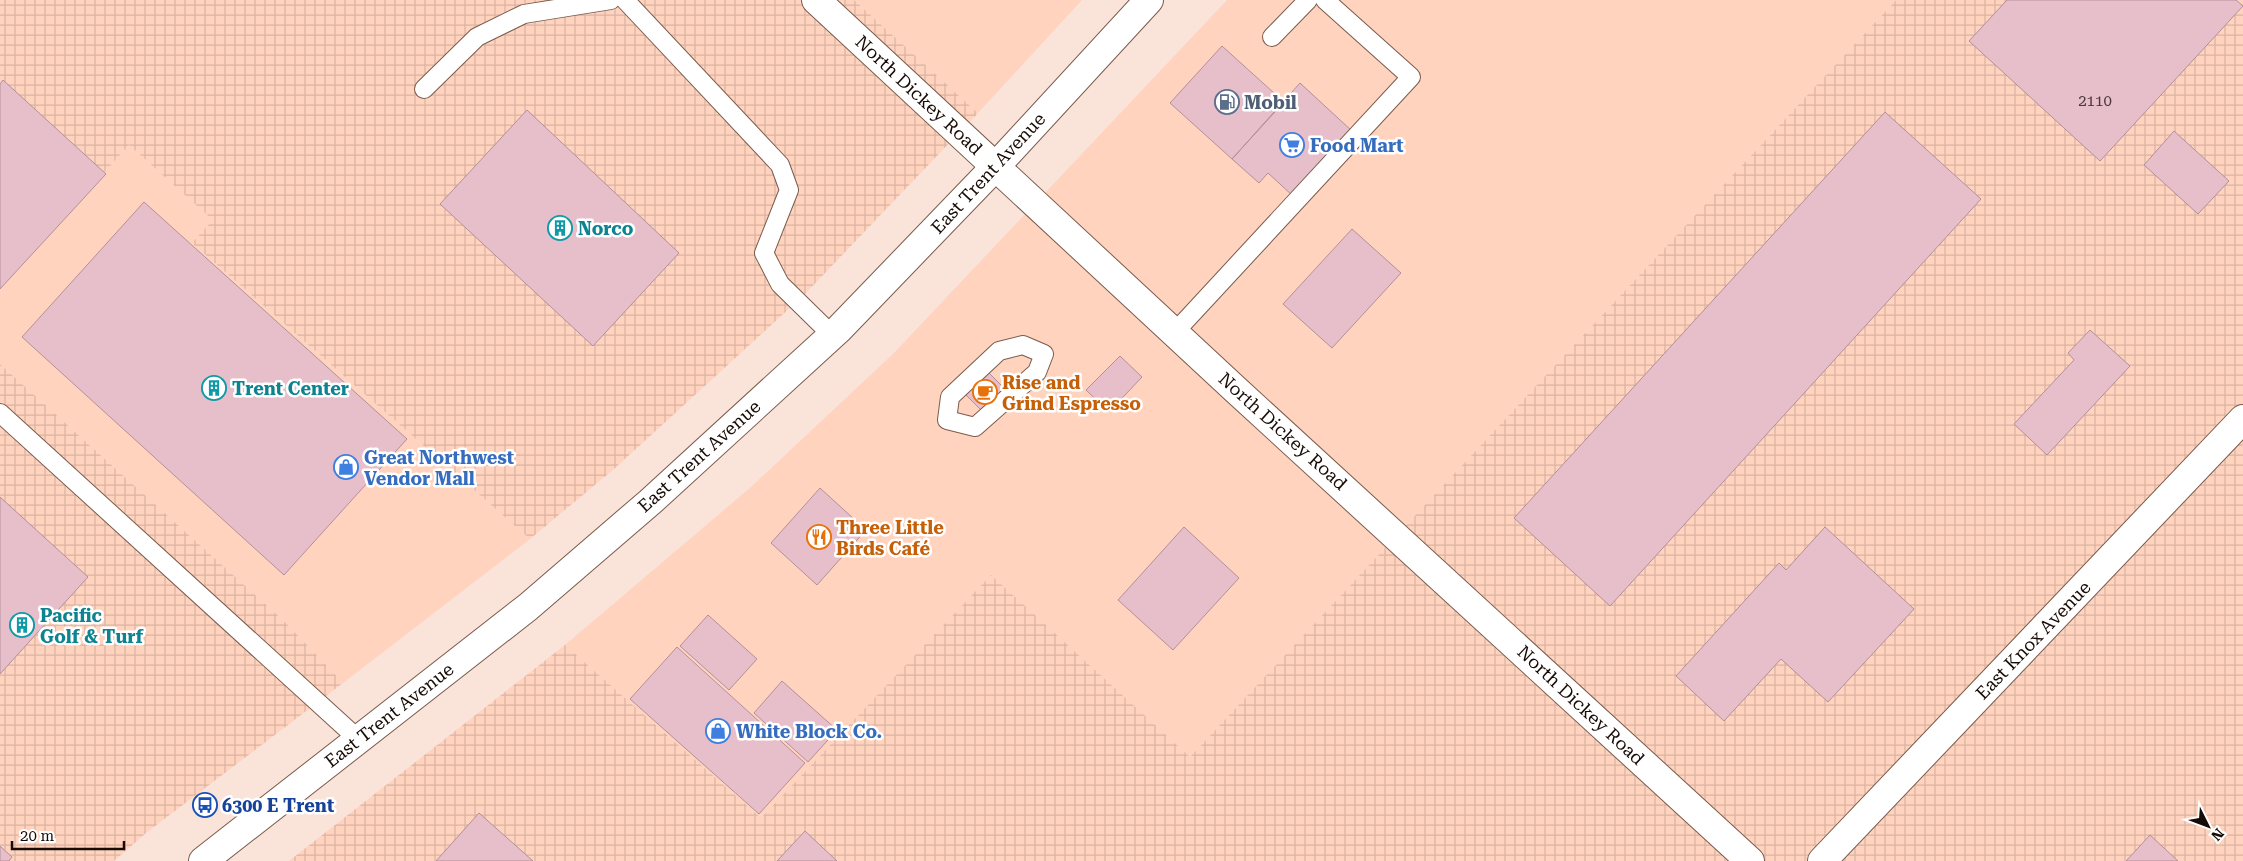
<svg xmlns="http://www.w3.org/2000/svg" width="2243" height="861" viewBox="0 0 2243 861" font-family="'Roboto Serif',serif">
<defs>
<pattern id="industrial-grid" width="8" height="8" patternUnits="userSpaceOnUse" patternTransform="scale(1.25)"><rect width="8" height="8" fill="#ffd3be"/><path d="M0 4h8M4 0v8" fill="none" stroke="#dab4a2"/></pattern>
</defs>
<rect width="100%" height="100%" fill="#fae3d9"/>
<path fill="#ffd3be" d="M854,0H1082L978,113Z
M1227,0H1896L1190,757L991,576L761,818L565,645L751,487L894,353Z
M129,145L213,220L193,244L530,539L343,683L285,622L0,364V288Z"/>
<path fill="url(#industrial-grid)" d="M0,0H854L978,113L804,295L614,469L530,539L192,243L213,220L129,145L0,288Z
M1896,0H2243V861H289L565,645L761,818L991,575L1190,757Z
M0,364L285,622L343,683L146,833L114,861H0Z"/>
<path fill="#e7bfca" stroke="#b48f99" d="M2007,0H2236L2243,6L2100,161L1969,41Z
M1222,46L1284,102L1232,159L1170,103Z
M3,80L106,174L0,289V84Z
M1300,83L1352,131L1293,196L1268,173L1259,183L1232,159Z
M527,110L679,253L593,346L440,204Z
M1885,112L1981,199L1610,606L1514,518Z
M2174,131L2229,181L2198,214L2144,165Z
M144,202L407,439L284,575L22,337Z
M1352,229L1401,273L1332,348L1283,304Z
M2090,330L2130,366L2047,455L2014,424L2074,360L2068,353Z
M1120,356L1142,377L1109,412L1086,390Z
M988,372L1004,388L982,411L966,395Z
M820,488L866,530L817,585L771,543Z
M0,497L88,577L0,674Z
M1184,527L1239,578L1173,650L1118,600Z
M1825,527L1914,609L1828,702L1781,659L1724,721L1676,676L1779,563L1786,570Z
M708,615L757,659L729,690L680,646Z
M677,647L805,763L759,814L630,699Z
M782,681L837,730L808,762L754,713Z
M479,813L533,861H436Z
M805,831L837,861H777Z
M2150,835L2178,861H2126Z
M0,846L12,857L9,861H0Z"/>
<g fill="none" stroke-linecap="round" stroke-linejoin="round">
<defs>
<path id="service" d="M625,0L780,165L789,190L764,253L780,284L832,335
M1272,37L1308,0
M424,89L477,37L524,14L611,0
M1175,332L1411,77L1325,0
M1023,345L1044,354L1037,372L975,427L947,420L950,397L999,351Z
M0,413L358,739"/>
<path id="minor" d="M816,0L1236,390L1750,861
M1822,861L2243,419"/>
<path id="primary" d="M203,861L528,607L650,502L838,330L996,166L1149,0"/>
</defs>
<use href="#service" stroke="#7a5b4c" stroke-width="20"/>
<use href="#minor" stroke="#7a5b4c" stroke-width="30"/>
<use href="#primary" stroke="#7a5b4c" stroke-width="30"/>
<use href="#service" stroke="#fff" stroke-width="18"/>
<use href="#minor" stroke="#fff" stroke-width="28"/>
<use href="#primary" stroke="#fff" stroke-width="28"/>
</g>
<defs>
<symbol id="fuel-ring" viewBox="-11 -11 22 22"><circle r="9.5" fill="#fff" stroke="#5c6f8a" stroke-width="1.5"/><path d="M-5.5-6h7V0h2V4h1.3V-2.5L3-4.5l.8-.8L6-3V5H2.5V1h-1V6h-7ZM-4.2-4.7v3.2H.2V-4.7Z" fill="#5c6f8a"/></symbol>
<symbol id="supermarket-ring" viewBox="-11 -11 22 22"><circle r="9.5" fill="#fff" stroke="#3f7fe0" stroke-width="1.5"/><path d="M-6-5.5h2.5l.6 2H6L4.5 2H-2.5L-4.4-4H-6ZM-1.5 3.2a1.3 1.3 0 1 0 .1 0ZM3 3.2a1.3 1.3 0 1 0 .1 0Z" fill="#3f7fe0"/></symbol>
<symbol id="building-ring" viewBox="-11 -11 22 22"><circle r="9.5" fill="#fff" stroke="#0f9aa8" stroke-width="1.5"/><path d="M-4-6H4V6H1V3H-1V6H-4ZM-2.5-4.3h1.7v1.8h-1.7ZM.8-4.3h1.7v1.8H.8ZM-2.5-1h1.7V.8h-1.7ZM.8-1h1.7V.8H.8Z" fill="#0f9aa8"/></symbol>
<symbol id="cafe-ring" viewBox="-11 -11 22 22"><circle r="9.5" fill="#fff" stroke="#e8710a" stroke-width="1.5"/><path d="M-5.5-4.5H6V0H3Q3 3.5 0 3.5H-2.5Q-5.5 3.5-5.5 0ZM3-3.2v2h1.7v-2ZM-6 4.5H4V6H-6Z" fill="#e8710a"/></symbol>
<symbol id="shop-ring" viewBox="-11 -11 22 22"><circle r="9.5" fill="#fff" stroke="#3f7fe0" stroke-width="1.5"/><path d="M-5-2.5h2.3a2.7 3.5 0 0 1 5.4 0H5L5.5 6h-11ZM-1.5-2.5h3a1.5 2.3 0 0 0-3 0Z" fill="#3f7fe0"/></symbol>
<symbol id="restaurant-ring" viewBox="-11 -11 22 22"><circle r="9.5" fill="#fff" stroke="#e8710a" stroke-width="1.5"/><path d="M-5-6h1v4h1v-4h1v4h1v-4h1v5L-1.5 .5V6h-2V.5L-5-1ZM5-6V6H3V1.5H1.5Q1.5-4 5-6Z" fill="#e8710a"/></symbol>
<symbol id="bus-ring" viewBox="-11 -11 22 22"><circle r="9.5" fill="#fff" stroke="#1a4fb4" stroke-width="1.5"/><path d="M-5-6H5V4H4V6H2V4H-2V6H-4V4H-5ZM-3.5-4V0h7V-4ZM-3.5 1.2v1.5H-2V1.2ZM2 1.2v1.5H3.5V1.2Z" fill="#1a4fb4"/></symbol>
</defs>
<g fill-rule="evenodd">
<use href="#fuel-ring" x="1213" y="88" width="28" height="28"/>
<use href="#supermarket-ring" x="1278" y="131" width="28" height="28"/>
<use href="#building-ring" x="546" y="214" width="28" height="28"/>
<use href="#building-ring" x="200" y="374" width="28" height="28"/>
<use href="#cafe-ring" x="971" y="378" width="28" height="28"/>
<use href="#shop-ring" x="332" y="453" width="28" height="28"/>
<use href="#restaurant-ring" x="805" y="523" width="28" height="28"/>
<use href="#building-ring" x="8" y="611" width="28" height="28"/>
<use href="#shop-ring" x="704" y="717" width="28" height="28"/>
<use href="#bus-ring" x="191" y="791" width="28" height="28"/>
</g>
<g text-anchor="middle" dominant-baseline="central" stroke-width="5" stroke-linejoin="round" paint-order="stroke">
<g font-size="15" fill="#4b3837">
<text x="2095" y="101">2110</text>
</g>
<g font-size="18" fill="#170b06" stroke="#fff">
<text transform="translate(919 95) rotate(43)">North Dickey Road</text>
<text transform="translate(988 173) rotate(-47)">East Trent Avenue</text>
<text transform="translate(1283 431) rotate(42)">North Dickey Road</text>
<text transform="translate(699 456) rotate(-42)">East Trent Avenue</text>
<text transform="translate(2033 640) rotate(-46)">East Knox Avenue</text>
<text transform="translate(1581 705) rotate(43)">North Dickey Road</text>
<text transform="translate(389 715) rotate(-38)">East Trent Avenue</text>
</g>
<g font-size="18" font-weight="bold" fill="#4e5e75" stroke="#fff" text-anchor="start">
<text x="1244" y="102">Mobil</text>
</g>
<g font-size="18" font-weight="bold" fill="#366cbe" stroke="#fff" text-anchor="start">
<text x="1310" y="145">Food Mart</text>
<text x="364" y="457">Great Northwest<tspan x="364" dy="21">Vendor Mall</tspan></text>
<text x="736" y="731">White Block Co.</text>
</g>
<g font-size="18" font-weight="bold" fill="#0d838f" stroke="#fff" text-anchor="start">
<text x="578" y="228">Norco</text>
<text x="232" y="388">Trent Center</text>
<text x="40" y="615">Pacific<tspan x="40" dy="21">Golf &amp; Turf</tspan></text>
</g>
<g font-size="18" font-weight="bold" fill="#c56008" stroke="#fff" text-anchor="start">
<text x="1002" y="382">Rise and<tspan x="1002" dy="21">Grind Espresso</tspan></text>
<text x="836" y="527">Three Little<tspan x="836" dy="21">Birds Café</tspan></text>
</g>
<g font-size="18" font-weight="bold" fill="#164399" stroke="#fff" text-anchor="start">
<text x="222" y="805">6300 E Trent</text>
</g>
</g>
<g transform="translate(2208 826) rotate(132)" stroke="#ffffff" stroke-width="4" paint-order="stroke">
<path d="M0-4L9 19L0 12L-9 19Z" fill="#170b06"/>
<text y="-8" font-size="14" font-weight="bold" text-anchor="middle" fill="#170b06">N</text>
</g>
<path d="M12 841v8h112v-8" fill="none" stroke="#170b06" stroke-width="2.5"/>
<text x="20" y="841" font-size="15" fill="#170b06" stroke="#ffffff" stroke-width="4" paint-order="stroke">20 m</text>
</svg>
